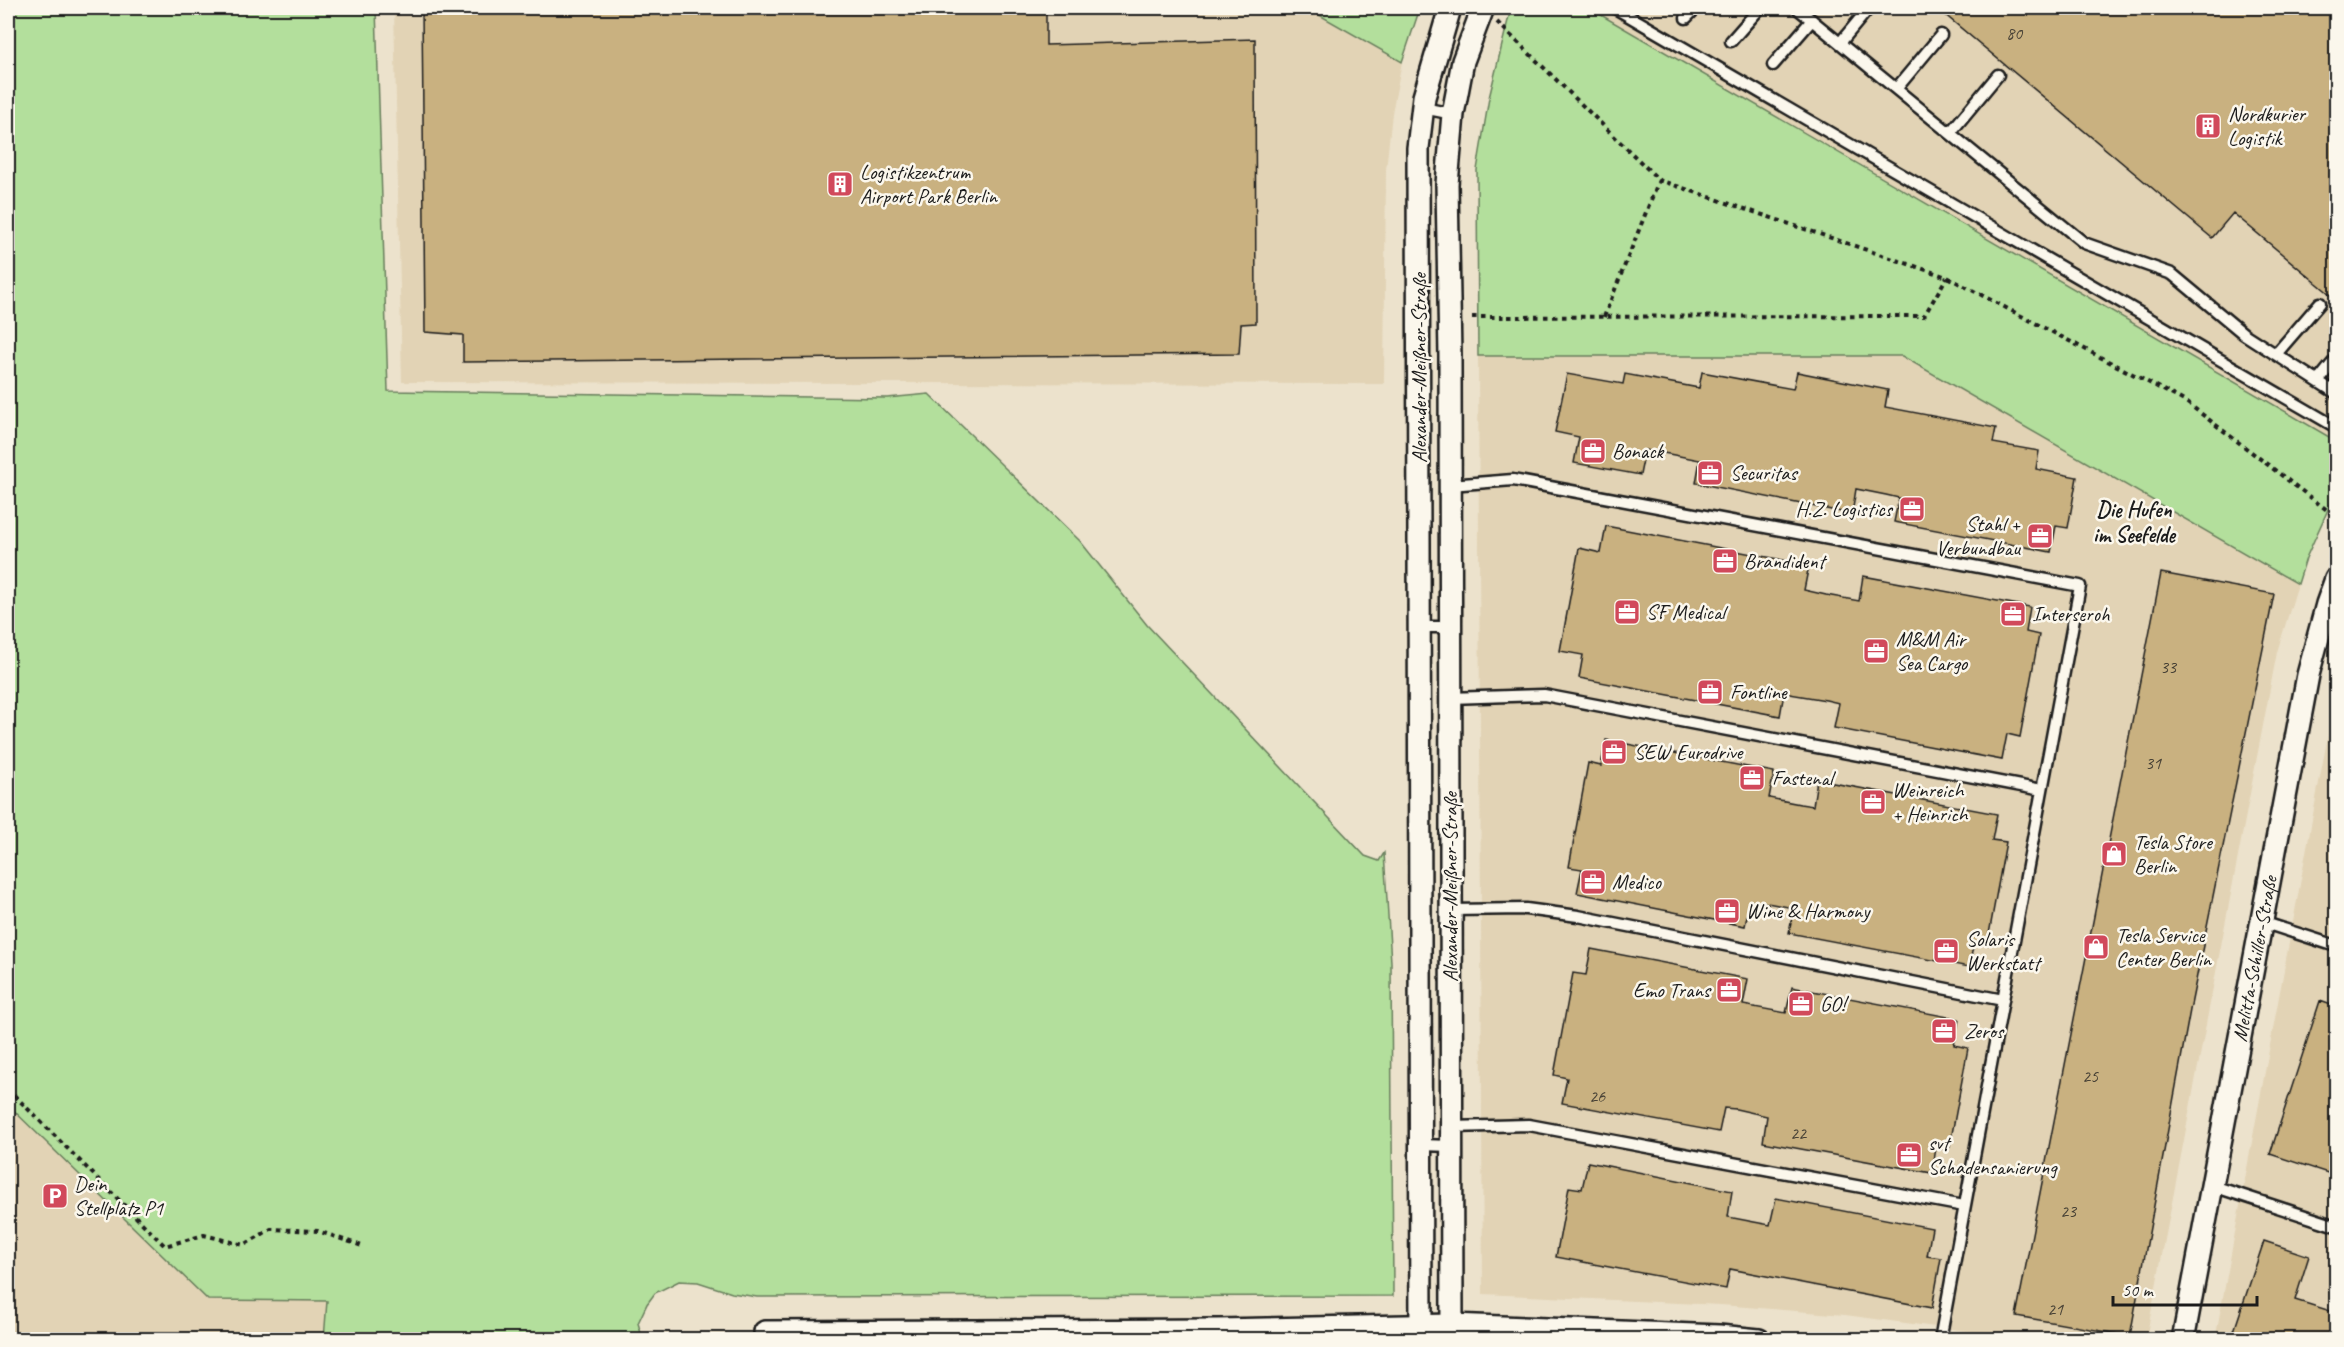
<svg xmlns="http://www.w3.org/2000/svg" width="2344" height="1347" viewBox="0 0 2344 1347" font-family="Caveat,sans-serif">
<rect width="100%" height="100%" fill="#ece2cc"/>
<filter id="ink" filterUnits="userSpaceOnUse"><feTurbulence type="fractalNoise" baseFrequency=".0167" numOctaves="2"/><feDisplacementMap in="SourceGraphic" scale="12" xChannelSelector="R" yChannelSelector="G"/><feConvolveMatrix kernelMatrix="1 2 1 2 8 2 1 2 1" color-interpolation-filters="sRGB"/></filter>
<g filter="url(#ink)">
<path fill="#e2d3b5" d="M394,8H1307L1402,62L1392,113L1386,170L1384,384L402,382Z
M1589,8H2336V441Z
M1478,356H1902L2298,584L2277,652L2146,1339H2026L1845,1315L1721,1305L1483,1294Z
M2336,697V1339L2215,1340L2323,761Z
M8,1105L208,1300L327,1301L324,1339H8Z"/>
<path fill="#b3df9c" stroke="#687e5c" stroke-width="1.5" d="M8,8H376L388,391L887,398L929,394L1080,541L1147,625L1365,856L1379,861L1384,853L1391,962L1393,1296L757,1297L732,1293L698,1282L679,1281L655,1293L647,1304L638,1323L643,1340L324,1339L327,1301L208,1300L8,1105Z
M1307,8H1420L1402,62Z
M1511,8H1589L2336,441V492L2306,558L2298,584L1902,356H1478L1477,170L1489,98Z"/>
<path fill="#c9b180" stroke="#1c1c1c" stroke-width="1.5" d="M422,8H1046V45L1255,39L1256,323L1241,324L1239,354L463,362V335L425,332Z
M1937,8H2337V300L2233,213L2212,238Z
M1702,372L1793,389L1797,372L1888,390L1885,407L1996,428L1993,443L2039,451L2036,469L2077,477L2068,528L2056,526L2051,552L1894,522L1899,498L1886,495L1856,489L1852,514L1696,483L1700,460L1669,454L1645,450L1640,475L1574,463L1579,437L1555,432L1567,374L1623,384L1625,374L1699,388Z
M1606,526L1809,565L1804,590L1826,595L1859,601L1863,576L2030,607L2026,632L2039,635L2020,737L2007,734L2002,760L1834,728L1839,703L1826,700L1784,693L1780,716L1579,678L1583,655L1560,651L1579,548L1601,553Z
M2161,573L2274,594L2190,1010L2130,1336L2016,1316Z
M1606,740L1774,772L1769,798L1800,804L1813,806L1817,780L1997,814L1992,840L2006,842L1987,945L1974,942L1969,967L1789,933L1794,908L1762,902L1750,901L1745,926L1577,893L1582,869L1569,867L1588,763L1601,766Z
M1591,949L1748,979L1743,1005L1786,1013L1792,987L1959,1019L1954,1045L1968,1048L1949,1150L1936,1148L1932,1173L1763,1142L1767,1116L1736,1109L1724,1108L1719,1132L1562,1103L1567,1078L1554,1075L1573,973L1586,975Z
M2320,1001L2337,1007V1176L2270,1154Z
M1588,1162L1732,1191L1728,1217L1754,1222L1770,1225L1776,1198L1932,1228L1927,1256L1941,1258L1932,1308L1730,1269L1726,1289L1556,1257L1569,1187L1582,1189Z
M2264,1241L2309,1256L2295,1300L2337,1313V1340H2231Z"/>
<g fill="none" stroke-linecap="round" stroke-linejoin="round">
<defs>
<path id="lane" d="M1615,8L2336,427
M1797,8L2084,243L2172,274L2244,334L2336,393
M1686,18L1696,8
M1731,41L1760,8
M1840,43L1869,8
M1773,65L1812,20
M1896,89L1941,35
M1423,108L1453,114
M1950,133L1998,75
M2276,354L2320,303
M2318,381L2336,359
M1450,485L1513,480L2080,586L2003,1000
M1421,627H1449
M1450,698L1544,695L2042,790
M1450,910L1526,909L1578,916L2003,1000L1940,1340
M2262,922L2336,946
M1451,1127L1529,1125L1964,1206
M1421,1145L1452,1146
M2213,1186L2336,1226"/>
<g id="street">
<path d="M765,1332L1218,1330L1452,1325L1719,1336L1759,1340"/>
<path d="M1421,1340L1418,148L1424,97L1450,8"/>
<path d="M1452,1340L1450,357L1447,184L1453,114L1463,61L1483,8"/>
<path id="s1" d="M2183,1340L2308,675L2327,604L2336,579"/>
</g>
</defs>
<use href="#lane" stroke="#1c1c1c" stroke-width="15"/>
<use href="#street" stroke="#1c1c1c" stroke-width="26"/>
<path stroke="#1c1c1c" stroke-width="4" stroke-dasharray="4.5 4.5" stroke-linecap="butt" d="M1497,22L1659,180L1947,277L2186,402L2336,517
M1472,317L1924,316L1947,277
M1604,317L1659,180
M8,1089L165,1246L204,1235L244,1245L271,1229L318,1231L365,1247"/>
<use href="#lane" stroke="#fbf7ec" stroke-width="10"/>
<use href="#street" stroke="#fbf7ec" stroke-width="21"/>
</g>
</g>
<defs>
<symbol id="building-square" viewBox="-11 -11 22 22"><rect x="-9" y="-9" width="18" height="18" rx="4" fill="#d1495b" stroke="#fbf7ec"/><path d="M-4-6H4V6H1V3H-1V6H-4ZM-2.5-4.3h1.7v1.8h-1.7ZM.8-4.3h1.7v1.8H.8ZM-2.5-1h1.7V.8h-1.7ZM.8-1h1.7V.8H.8Z" fill="#fff"/></symbol>
<symbol id="office-square" viewBox="-11 -11 22 22"><rect x="-9" y="-9" width="18" height="18" rx="4" fill="#d1495b" stroke="#fbf7ec"/><path d="M-6-3h4V-5.5h4V-3h4V5H-6ZM-1-4.5V-3h2v-1.5ZM-6 0V1H6V0Z" fill="#fff"/></symbol>
<symbol id="shop-square" viewBox="-11 -11 22 22"><rect x="-9" y="-9" width="18" height="18" rx="4" fill="#d1495b" stroke="#fbf7ec"/><path d="M-5-2.5h2.3a2.7 3.5 0 0 1 5.4 0H5L5.5 6h-11ZM-1.5-2.5h3a1.5 2.3 0 0 0-3 0Z" fill="#fff"/></symbol>
<symbol id="parking-square" viewBox="-11 -11 22 22"><rect x="-9" y="-9" width="18" height="18" rx="4" fill="#d1495b" stroke="#fbf7ec"/><path d="M-3.5-5.5H1a3.5 3.5 0 0 1 0 7H-1V5.5H-3.5ZM-1-3.4V-.6H.8a1.4 1.4 0 0 0 0-2.8Z" fill="#fff"/></symbol>
</defs>
<g fill-rule="evenodd">
<use href="#building-square" x="2193" y="111" width="30" height="30"/>
<use href="#building-square" x="825" y="169" width="30" height="30"/>
<use href="#office-square" x="1578" y="436" width="30" height="30"/>
<use href="#office-square" x="1695" y="458" width="30" height="30"/>
<use href="#office-square" x="1897" y="494" width="30" height="30"/>
<use href="#office-square" x="2025" y="521" width="30" height="30"/>
<use href="#office-square" x="1710" y="546" width="30" height="30"/>
<use href="#office-square" x="1612" y="597" width="30" height="30"/>
<use href="#office-square" x="1998" y="599" width="30" height="30"/>
<use href="#office-square" x="1861" y="636" width="30" height="30"/>
<use href="#office-square" x="1695" y="677" width="30" height="30"/>
<use href="#office-square" x="1599" y="737" width="30" height="30"/>
<use href="#office-square" x="1737" y="763" width="30" height="30"/>
<use href="#office-square" x="1858" y="787" width="30" height="30"/>
<use href="#shop-square" x="2099" y="839" width="30" height="30"/>
<use href="#office-square" x="1578" y="867" width="30" height="30"/>
<use href="#office-square" x="1712" y="896" width="30" height="30"/>
<use href="#shop-square" x="2081" y="932" width="30" height="30"/>
<use href="#office-square" x="1931" y="936" width="30" height="30"/>
<use href="#office-square" x="1714" y="975" width="30" height="30"/>
<use href="#office-square" x="1786" y="989" width="30" height="30"/>
<use href="#office-square" x="1929" y="1016" width="30" height="30"/>
<use href="#office-square" x="1894" y="1140" width="30" height="30"/>
<use href="#parking-square" x="40" y="1181" width="30" height="30"/>
</g>
<g text-anchor="middle" dominant-baseline="central" stroke-width="5" stroke-linejoin="round" paint-order="stroke">
<g font-size="18" fill="#474135">
<text x="2014" y="33">80</text>
<text x="2168" y="667">33</text>
<text x="2153" y="763">31</text>
<text x="2090" y="1076">25</text>
<text x="1597" y="1096">26</text>
<text x="1798" y="1133">22</text>
<text x="2068" y="1211">23</text>
<text x="2055" y="1309">21</text>
</g>
<g font-size="21" fill="#1c1c1c" stroke="#fbf7ec" text-anchor="start">
<text x="2228" y="114">Nordkurier<tspan x="2228" dy="24">Logistik</tspan></text>
<text x="860" y="172">Logistikzentrum<tspan x="860" dy="24">Airport Park Berlin</tspan></text>
<text x="1612" y="451">Bonack</text>
<text x="1730" y="473">Securitas</text>
<text x="1892" y="509" text-anchor="end">H.Z. Logistics</text>
<text x="2020" y="524" text-anchor="end">Stahl +<tspan x="2020" dy="24">Verbundbau</tspan></text>
<text x="1744" y="561">Brandident</text>
<text x="1646" y="612">SF Medical</text>
<text x="2032" y="614">Interseroh</text>
<text x="1896" y="639">M&amp;M Air<tspan x="1896" dy="24">Sea Cargo</tspan></text>
<text x="1730" y="692">Fontline</text>
<text x="1634" y="752">SEW Eurodrive</text>
<text x="1772" y="778">Fastenal</text>
<text x="1892" y="790">Weinreich<tspan x="1892" dy="24">+ Heinrich</tspan></text>
<text x="2134" y="842">Tesla Store<tspan x="2134" dy="24">Berlin</tspan></text>
<text x="1612" y="882">Medico</text>
<text x="1746" y="911">Wine &amp; Harmony</text>
<text x="2116" y="935">Tesla Service<tspan x="2116" dy="24">Center Berlin</tspan></text>
<text x="1966" y="939">Solaris<tspan x="1966" dy="24">Werkstatt</tspan></text>
<text x="1710" y="990" text-anchor="end">Emo Trans</text>
<text x="1820" y="1004">GO!</text>
<text x="1964" y="1031">Zeros</text>
<text x="1928" y="1143">svt<tspan x="1928" dy="24">Schadensanierung</tspan></text>
<text x="74" y="1184">Dein<tspan x="74" dy="24">Stellplatz P1</tspan></text>
</g>
<g font-size="21" fill="#1c1c1c" stroke="#fbf7ec">
<text transform="translate(1419 368) rotate(-90)">Alexander-Meißner-Straße</text>
<text transform="translate(1450 887) rotate(-90)">Alexander-Meißner-Straße</text>
<text stroke="none"><textPath href="#s1" startOffset="388">Melitta-Schiller-Straße</textPath></text>
</g>
<g font-size="22" font-weight="bold" fill="#1c1c1c" stroke="#fbf7ec">
<text x="2134" y="510">Die Hufen<tspan x="2134" dy="25">im Seefelde</tspan></text>
</g>
</g>
<rect width="2344" height="1347" fill="none" stroke="#fbf7ec" stroke-width="30"/>
<rect x="15" y="15" width="2314" height="1317" fill="none" stroke="#1c1c1c" stroke-width="2" filter="url(#ink)"/>
<path d="M2113 1296v9h144v-9" fill="none" stroke="#1c1c1c" stroke-width="3"/>
<text x="2122" y="1296" font-size="18" fill="#1c1c1c" stroke="#fbf7ec" stroke-width="4.5" paint-order="stroke">50 m</text>
</svg>
